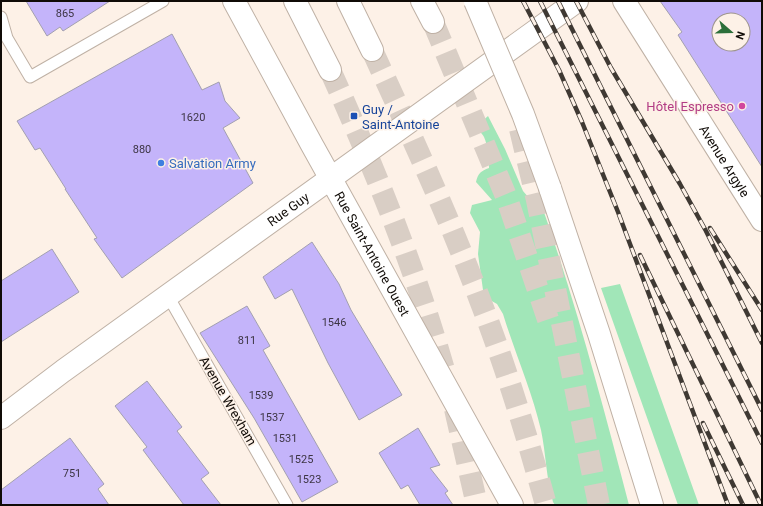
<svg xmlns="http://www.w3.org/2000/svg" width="763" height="506" viewBox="0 0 763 506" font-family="Roboto,sans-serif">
<rect width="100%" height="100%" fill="#fdf1e7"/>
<path fill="#a1e6b8" d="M488,116L505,149L523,191L529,198L538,195C574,296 602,401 629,505H555L553,502C546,477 546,454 541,430C532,391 515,353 503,314L497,304L490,300L483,290L478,254L480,232L470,213L472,205L492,200L476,182C478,173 481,171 489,168C489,158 488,146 484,137C482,133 478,131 477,126Z
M620,284L699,505H678L601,288Z"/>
<path fill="#c4b4fa" stroke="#a3a0b0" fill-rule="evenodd" d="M26,1H110L63,31L60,27L47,36Z
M660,1H762V167L678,35L682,32ZM719,20H743V44H719Z
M172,34L202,90L219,82L225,101L240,118L223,128L253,183L122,278L94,239L97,238L65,189H66L40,148L35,150L17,121Z
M312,242L339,284L351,310L402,395L359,420L328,363L292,289L275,299L263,277Z
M52,249L79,292L1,342V281Z
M247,306L270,346L263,350L338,482L302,502L254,418L200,333Z
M147,381L182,427L177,431L209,473L201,479L221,505H184L143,450L147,447L115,406Z
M418,428L440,465L430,468L448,491L445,493L453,505H420L408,485L401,489L379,453Z
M70,438L104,484L98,489L109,505H1V490Z"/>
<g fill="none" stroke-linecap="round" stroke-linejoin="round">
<path stroke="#d9cec5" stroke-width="22" stroke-dasharray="22 11" stroke-linecap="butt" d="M433,22L506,196L551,328
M372,50C410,133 448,215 480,300C506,367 527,436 546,505
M330,70C375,170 417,272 446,377
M520,129L537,200L599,505
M455,409L477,505"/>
<defs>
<path id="lane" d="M1,17L7,38L30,77L163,1
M168,296L287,505"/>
<g id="street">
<path id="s1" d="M624,1L762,220"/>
</g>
<g id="secondary">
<path id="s2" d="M234,1L312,145L512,505"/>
<path id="s3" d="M1,418L63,371L577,1"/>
</g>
<path id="highway" d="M295,1L330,70
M348,1L372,50
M422,1L433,22
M550,188L599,334L652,505"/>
</defs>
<use href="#lane" stroke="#bfb1a5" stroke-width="13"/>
<use href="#street" stroke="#bfb1a5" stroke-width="24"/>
<use href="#secondary" stroke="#bfb1a5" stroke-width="24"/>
<use href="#highway" stroke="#bfb1a5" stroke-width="24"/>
<use href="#lane" stroke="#fff" stroke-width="11"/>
<use href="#street" stroke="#fff" stroke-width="22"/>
<use href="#secondary" stroke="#fff" stroke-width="22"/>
<use href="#highway" stroke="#fff" stroke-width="22"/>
<defs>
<path id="rail" d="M523,1L559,70L582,122L618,212L728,505
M540,1L762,443
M558,1L762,410
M576,1L611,68L680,184L706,231L762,343
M710,228L762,310
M640,255L761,505
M703,423L743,505"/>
</defs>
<use href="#rail" stroke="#3f3933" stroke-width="4.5"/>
<use href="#rail" stroke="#fdf1e7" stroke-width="3" stroke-dasharray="9" stroke-linecap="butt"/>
<defs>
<path id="highway-bridge" d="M475,1L523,114L550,188"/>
</defs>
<use href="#highway-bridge" stroke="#bfb1a5" stroke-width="24" stroke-linecap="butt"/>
<use href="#highway-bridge" stroke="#fff" stroke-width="22"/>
</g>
<circle fill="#d1479c" stroke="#fdf1e7" stroke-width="1.5" cx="742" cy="106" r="4"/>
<rect fill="#1a4fb4" stroke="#fdf1e7" stroke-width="1.5" x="350" y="112" width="8" height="8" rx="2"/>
<circle fill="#3f7fe0" stroke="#fdf1e7" stroke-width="1.5" cx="161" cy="163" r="4"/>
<g text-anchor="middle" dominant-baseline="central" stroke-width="3" stroke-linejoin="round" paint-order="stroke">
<g font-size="11" fill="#3d3544">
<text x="65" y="13">865</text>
<text x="193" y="117">1620</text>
<text x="142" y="149">880</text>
<text x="334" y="322">1546</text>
<text x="247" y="340">811</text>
<text x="261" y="395">1539</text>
<text x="272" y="417">1537</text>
<text x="285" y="438">1531</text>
<text x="301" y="459">1525</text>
<text x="72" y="473">751</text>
<text x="309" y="479">1523</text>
</g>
<g font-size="13" fill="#b23c85" stroke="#fdf1e7" text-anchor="end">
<text x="734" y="106">Hôtel Espresso</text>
</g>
<g font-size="13" fill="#164399" stroke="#fdf1e7" text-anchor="start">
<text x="362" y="109">Guy /<tspan x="362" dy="15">Saint-Antoine</tspan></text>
</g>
<g font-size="13" fill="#100b07" stroke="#fdf1e7">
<text stroke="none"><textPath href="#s1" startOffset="189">Avenue Argyle</textPath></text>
<text stroke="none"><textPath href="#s3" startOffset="355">Rue Guy</textPath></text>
<text stroke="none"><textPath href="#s2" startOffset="288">Rue Saint-Antoine Ouest</textPath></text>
<text transform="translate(228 401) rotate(60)">Avenue Wrexham</text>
</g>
<g font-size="13" fill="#366cbe" stroke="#fdf1e7" text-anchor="start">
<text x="169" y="163">Salvation Army</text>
</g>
</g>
<rect width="763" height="506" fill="none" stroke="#100b07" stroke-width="4"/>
<g transform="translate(731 32) rotate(110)"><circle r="19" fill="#fdf1e7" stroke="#9e958d"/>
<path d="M0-3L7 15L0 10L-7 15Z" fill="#2c6f3a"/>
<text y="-6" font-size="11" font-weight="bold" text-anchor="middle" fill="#100b07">N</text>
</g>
</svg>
